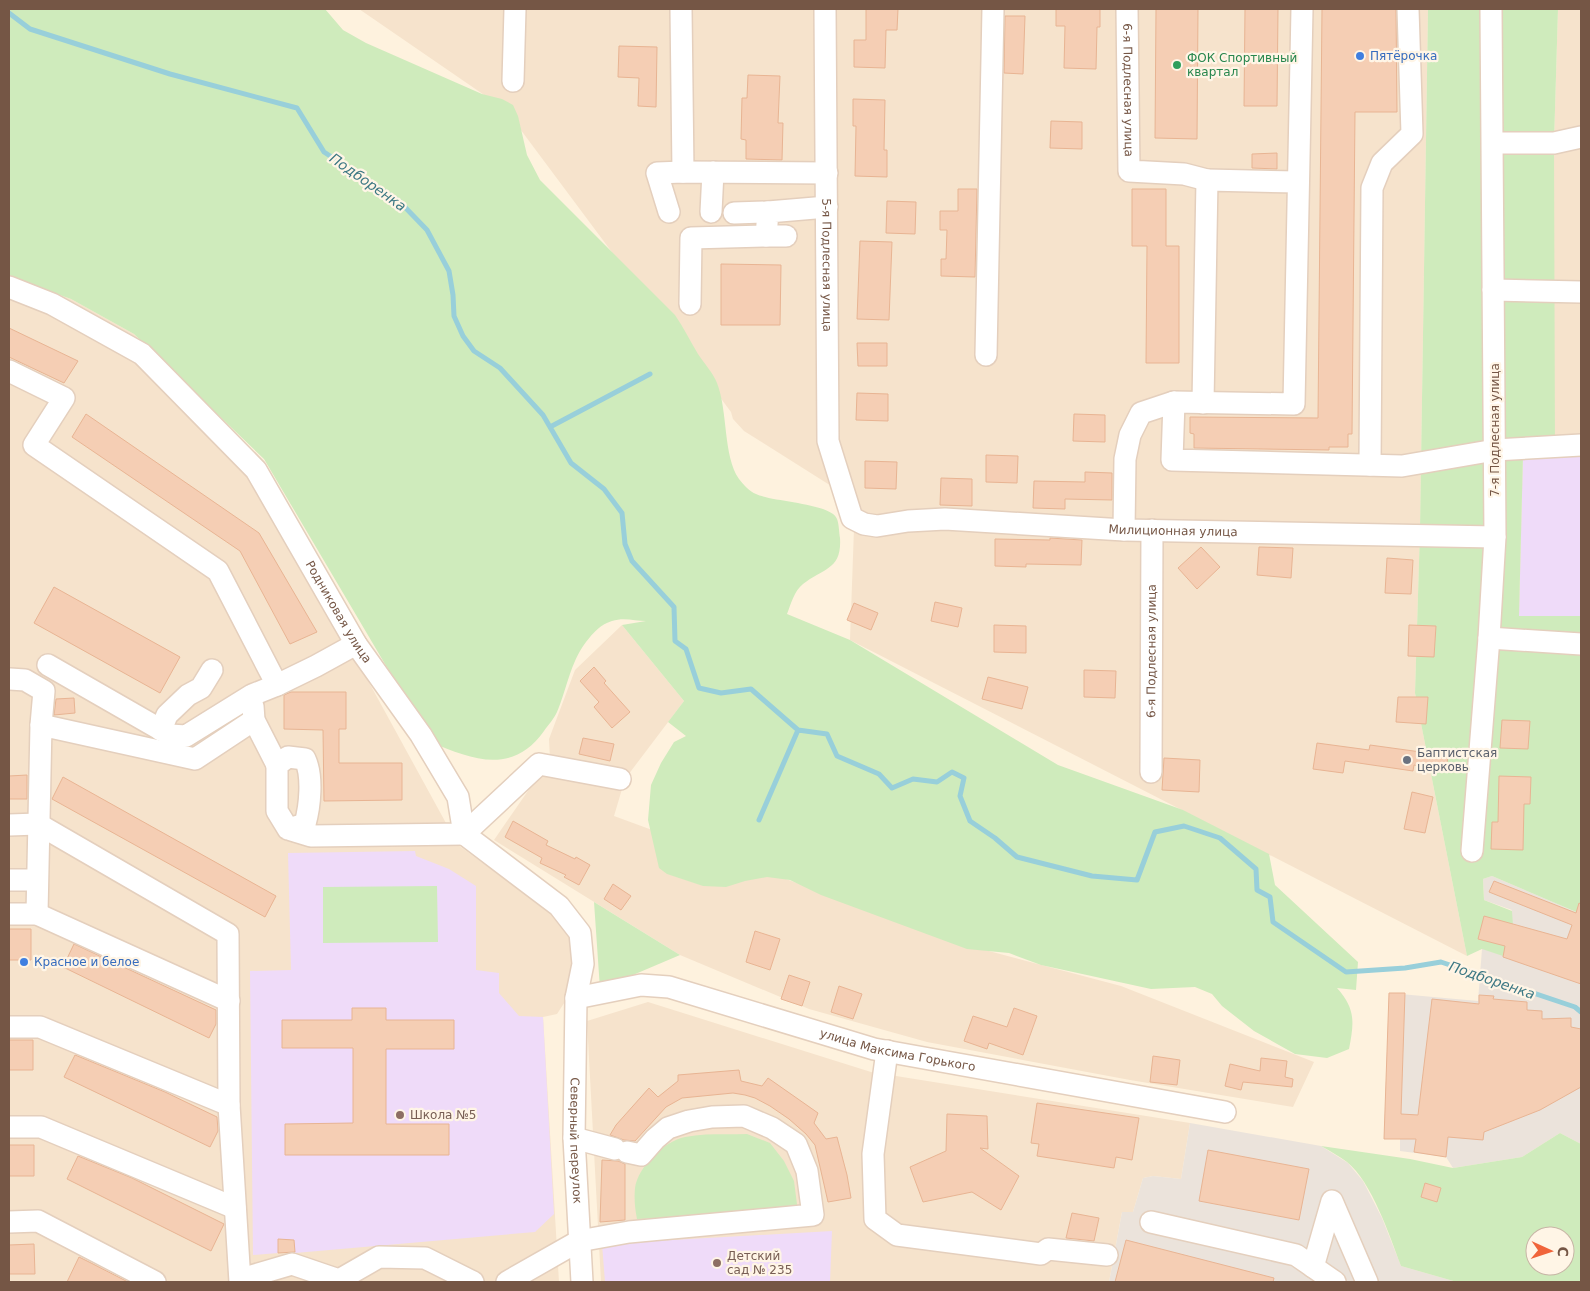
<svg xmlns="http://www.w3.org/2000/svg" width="1590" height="1291" viewBox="0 0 1590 1291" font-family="'DejaVu Sans',sans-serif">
<rect width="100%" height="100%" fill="#fef2de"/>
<path fill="#f6e3cc" d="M359,9H1428L1420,529L1415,693L1467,956L850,640L855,501L744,431L733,419L731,412L506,110Z
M1558,9H1581V616H1519L1523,455L1554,143Z
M9,277L71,299L134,334L228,425L458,845L553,914L571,935L576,964L570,994L557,1014L543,1017L559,1282H9Z
M622,625L684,701L625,779L614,816L966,945L1121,986L1314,1062L1293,1107L1130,1080L927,1042L809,1009L680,955L494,840L550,759L549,739L575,670Z
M648,1002L871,1072L1190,1123L1181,1179L1153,1176L1143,1178L1133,1212H1122L1109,1282H601L587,1021Z"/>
<path fill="#ebe3db" d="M1492,876L1581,914V1144L1560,1133L1522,1157L1453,1168L1446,1157L1400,1151V1139H1384L1389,993L1478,1001L1482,949L1512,910L1484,900L1483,879Z
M1190,1123L1321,1146L1348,1163L1363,1181L1382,1218L1401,1266L1457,1282H1109L1122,1212H1133L1143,1178L1153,1176L1181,1179Z"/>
<path fill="#efdbf9" d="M1523,455H1581V616H1519Z
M415,851L416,856L449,869L476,886V970L499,973V993L519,1016L543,1017L554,1214L535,1232L295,1253L294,1240L278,1239V1253L253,1255L250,971L291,970L288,853Z
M832,1231L830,1282H605L602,1244Z"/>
<path fill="#cfebbc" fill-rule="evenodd" d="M9,9H325L343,30L366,43L482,94L502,99L513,105L518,116L527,155L540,180L675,315C684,328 690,341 698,354C704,363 713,373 717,383C728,411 723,456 739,479C743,484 750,492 756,494C773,502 831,503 837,519C839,524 839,532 840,538C842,570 823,568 803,584C794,591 791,604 787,614L850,640L1058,765L1183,810L1269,854L1275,885L1358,962L1356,990L1337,988C1356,1009 1354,1023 1349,1049L1327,1058L1295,1054L1254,1031L1222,1006L1212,994L1195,987L1151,989L1041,965L1009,953L967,949L821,895L790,880L767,877L745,881L726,887L703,886L667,874L659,868L648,820L651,785L661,763L674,742L686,736L668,722L684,701L622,625L646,621C635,621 624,617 612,621C601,624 593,633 586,642C570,663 567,689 557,712C554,719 548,725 544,731C513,775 472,760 431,742L264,459L134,334L71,299L9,277Z
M1428,9H1558L1554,143L1555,455H1523L1519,616H1581V914L1492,876L1483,879L1484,900L1512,911L1513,926L1503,956L1482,949L1467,956L1415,693L1420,529Z
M437,886L438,942L323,943V887Z
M594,902L680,955L600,989Z
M1560,1133L1581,1144V1282H1457L1401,1266C1390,1237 1372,1182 1347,1162C1339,1156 1330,1151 1321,1146L1410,1159L1453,1168L1522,1157ZM1535,1236H1565V1266H1535Z
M747,1134L770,1143L784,1161L794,1181L798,1212L637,1219C635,1209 634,1199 635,1188C638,1167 664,1141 685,1137C705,1133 727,1135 747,1134Z"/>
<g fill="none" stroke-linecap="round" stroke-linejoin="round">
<path stroke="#98cfda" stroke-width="5" d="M9,13L30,29L170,74L297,108L324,152L399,201L427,230L449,271L453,295L454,316L463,336L474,351L500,368L543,415L571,463L604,489L622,513L625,544L632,561L674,607L675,641L686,649L699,688L721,693L751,689L798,730L827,734L837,756L879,774L892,788L913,779L937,782L952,772L964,778L960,796L970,821L995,838L1017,857L1092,876L1137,880L1155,832L1184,826L1220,838L1256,869L1257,890L1270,897L1273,922L1346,972L1405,968L1441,962L1575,1007L1581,1012
M550,427L650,374
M759,820L798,730"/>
</g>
<path fill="#f5ceb4" stroke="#e8b493" d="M866,9H898L897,30H886L885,68L854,67V40H866Z
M1056,9H1100V27H1097L1096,69L1064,68L1065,26H1056Z
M1156,9H1198L1197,139L1155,138Z
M1245,9H1278L1277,106H1244Z
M1322,9H1396L1397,112H1355L1352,434H1348V447H1329V450L1194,448V434L1190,433V417L1318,418Z
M1005,16H1025L1023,74L1004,73Z
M619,46L657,47L656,107L638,106L639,78L618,77Z
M748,75L780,76L778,123H783L782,160L746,159V140L741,139L742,98H747Z
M853,99L885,100L884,150H887V177L855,176L856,126H853Z
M1051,121L1082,122V149L1050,148Z
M1277,153V169L1252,168V154Z
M958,189H977L975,277L941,276V259H946L947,230H940V211H958Z
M1132,189H1166V246H1179V363H1146L1147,246H1132Z
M887,201L916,202L915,234L886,233Z
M860,241L892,242L889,320L857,319Z
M721,264L781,265L780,325H721Z
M9,328L78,361L64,383L9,357Z
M857,343H887V366H858Z
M857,393L888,394V421L856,420Z
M86,414L259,533L317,632L290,644L240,551L72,437Z
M1074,414L1105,415V442L1073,441Z
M986,455L1018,456L1017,483L986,482Z
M865,461L897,462L896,489L865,488Z
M1085,472L1112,473V500L1065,499V509L1033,508L1034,481L1085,482Z
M941,478L972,479V506L940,505Z
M1050,538L1082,540L1081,565L1026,564V567L995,566V539L1050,540Z
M1201,547L1220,567L1197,589L1178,568Z
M1259,547L1293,548L1291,578L1257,575Z
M1387,558L1413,560L1411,594L1385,593Z
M54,587L180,657L160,693L34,623Z
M935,602L962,608L958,627L931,621Z
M854,603L878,613L871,630L847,620Z
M994,625L1026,626V653L994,652Z
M1409,625L1436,626L1434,657L1408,656Z
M594,667L606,681L604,683L630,712L612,728L594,707L599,702L580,681Z
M1084,670L1116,671L1115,698L1084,697Z
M988,677L1028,687L1022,709L982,699Z
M291,692H346V729H339V763H402V800L324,801L323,730L284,729V695Z
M1398,697H1428L1426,724L1396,722Z
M74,698L75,713L54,715L56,699Z
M1502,720L1530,721L1528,749L1500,748Z
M583,738L614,744L610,761L579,754Z
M1317,743L1369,750L1370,745L1428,753L1429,749L1449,753L1445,771L1414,765L1413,771L1345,761L1343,773L1313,769Z
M1164,758L1200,760L1199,792L1162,790Z
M27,775V799H9V776Z
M1499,776L1531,777L1530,804H1524L1523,850L1491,849L1492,822H1498Z
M63,777L276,896L265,917L52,799Z
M1412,792L1433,797L1425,833L1404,829Z
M513,821L548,841L546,845L575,859L576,857L590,865L579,885L564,877L566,875L540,863L542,858L505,837Z
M1494,881L1576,913L1579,903L1581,904V984L1503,957L1505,946L1478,939L1484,916L1567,939L1572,925L1489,892Z
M613,884L631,896L621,910L604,899Z
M9,929H31V960H9Z
M755,931L780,939L770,970L746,962Z
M74,944L216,1010V1024L209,1038L63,967Z
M789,975L810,982L802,1006L781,999Z
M839,986L862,994L853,1019L831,1012Z
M1389,993H1405L1401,1114L1418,1115L1432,999L1479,1004V995L1494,996L1493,999L1527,1002V1010L1542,1011V1019L1571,1018V1027L1581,1029V1087L1540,1110L1484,1132L1483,1140L1448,1137L1446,1157L1414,1152L1416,1139H1384Z
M352,1008H386V1020H454V1049H386V1124H449V1155H285V1124L353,1123V1048H282V1020H352Z
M1014,1008L1037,1016L1023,1055L989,1043L987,1049L964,1041L973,1016L1007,1027Z
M9,1040H33V1070H9Z
M75,1055L165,1092L217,1117L218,1131L210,1147L64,1077Z
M1153,1056L1180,1060L1177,1085L1150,1082Z
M1261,1058L1287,1061L1285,1077L1293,1079L1292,1087L1243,1082L1241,1090L1225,1086L1230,1064L1260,1071Z
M739,1070L741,1081L762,1086L768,1078L818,1113L814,1123L826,1139L837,1137L847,1175L851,1198L828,1202L815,1145L806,1134L789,1119L770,1106L755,1098L745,1095L733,1093L682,1098L666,1107L635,1141L624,1140L610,1135L616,1125L649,1088L658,1097L678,1081V1075Z
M1037,1103L1139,1118L1132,1160L1116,1157L1114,1168L1037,1156L1039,1144L1031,1143Z
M947,1114L987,1116L988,1149L980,1148L1019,1176L1001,1210L972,1192L923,1202L910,1167L946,1151Z
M9,1145H34V1176H9Z
M1208,1150L1309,1169L1299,1220L1199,1201Z
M78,1156L132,1178L224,1224L211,1251L67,1179Z
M602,1160L618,1161L625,1164V1220L600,1222Z
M1425,1183L1441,1188L1437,1202L1421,1197Z
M1072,1213L1099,1218L1094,1241L1066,1238Z
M278,1239L294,1240L295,1252L278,1253Z
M1126,1240L1274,1278L1273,1282H1115Z
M34,1244L35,1274H9V1245Z
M79,1257L91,1263L128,1282H67Z"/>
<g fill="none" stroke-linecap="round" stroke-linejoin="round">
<defs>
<g id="minor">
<path d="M681,9L683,172"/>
<path id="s1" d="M825,9L828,441L852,518L864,524L877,526L908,521L945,519L1124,530L1495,537"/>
<path id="s2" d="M1127,9L1129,171L1184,174L1207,180"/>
<path d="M513,81L515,9"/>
<path d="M1493,143H1554L1581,137"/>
<path d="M669,212L657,173L683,172L827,173"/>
<path d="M711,212L713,172"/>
<path d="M734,213L768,212"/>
<path d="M766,236H786"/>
<path id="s3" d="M9,287L52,304L142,354L256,470L356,644L421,735L458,797L464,834L559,906L580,933L583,964L576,998L574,1138L582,1282"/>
<path d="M1493,290L1581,292"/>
<path d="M690,304L691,238L766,236L768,212L827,207"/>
<path d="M986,355L993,9"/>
<path d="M9,371L64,398L34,445L218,571L277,685L316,666L356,644"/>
<path d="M1174,402L1172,460L1402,466L1495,450L1581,445"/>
<path d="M1203,403L1207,180L1298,182"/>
<path d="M1370,465L1372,188L1382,163L1412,134L1408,9"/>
<path d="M1124,530L1125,459L1130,435L1141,413L1174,402L1294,404L1302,9"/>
<path d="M1489,638L1581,644"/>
<path d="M48,665L170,735L186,736L252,695L277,685"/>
<path d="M10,679L25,680L44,691L41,725"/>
<path d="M253,706L254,720L277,765"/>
<path d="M161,730L167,715L188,695L201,688L212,670"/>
<path id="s4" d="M1151,772L1152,530"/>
<path d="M9,825L38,824L228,934L229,1105L240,1282"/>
<path d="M288,829L305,824C310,806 313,776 305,759L288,757L277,765V811L288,829L311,836L464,834L539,764L620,779"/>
<path d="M1472,851L1489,638L1495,537L1491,9"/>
<path d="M9,880H37"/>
<path d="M9,914H37L229,1001"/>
<path d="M37,914L41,725L195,759L254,720"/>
<path id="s5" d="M576,998L641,985L669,987L874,1049L1225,1112"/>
<path d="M9,1027H40L229,1105"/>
<path d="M887,1051L873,1154L875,1219L897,1235L1041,1254L1048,1249L1107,1255"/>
<path d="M9,1127H41L235,1208"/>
<path d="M574,1138L615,1149"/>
<path d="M9,1222L38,1221L155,1282"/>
<path d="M1151,1222L1296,1255L1335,1282"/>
<path d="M1313,1267L1332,1201L1367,1282"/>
<path d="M241,1279L292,1264L339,1280L379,1257L425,1258L473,1282"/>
<path d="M507,1282L579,1241L629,1232L813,1215L807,1171L796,1144L772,1128L744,1116L712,1117L689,1121L668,1128L655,1139L641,1155L627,1152"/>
</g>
</defs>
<use href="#minor" stroke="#e4cfbd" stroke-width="24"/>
<use href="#minor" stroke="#fff" stroke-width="21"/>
</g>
<g fill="#3f7fe0" stroke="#fff5e6" stroke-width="2">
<circle cx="1360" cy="56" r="5"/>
<circle cx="24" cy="962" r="5"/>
</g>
<circle fill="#2e9e5b" stroke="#fff5e6" stroke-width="2" cx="1177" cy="65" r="5"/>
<circle fill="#6b7280" stroke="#fff5e6" stroke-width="2" cx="1407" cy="760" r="5"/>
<g fill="#8d6e63" stroke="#fff5e6" stroke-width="2">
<circle cx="400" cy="1115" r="5"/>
<circle cx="717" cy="1263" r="5"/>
</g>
<g text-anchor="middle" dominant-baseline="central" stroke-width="4.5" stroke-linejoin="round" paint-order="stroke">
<g font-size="12" fill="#366cbe" stroke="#fff5e6" text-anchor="start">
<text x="1370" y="56">Пятёрочка</text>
<text x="34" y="962">Красное и белое</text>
</g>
<g font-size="12" fill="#27864d" stroke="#fff5e6" text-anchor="start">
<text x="1187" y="58">ФОК Спортивный<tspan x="1187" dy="14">квартал</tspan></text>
</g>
<g font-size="12" fill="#755645" stroke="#fff5e6">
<text stroke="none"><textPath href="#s2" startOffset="81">6-я Подлесная улица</textPath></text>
<text stroke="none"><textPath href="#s1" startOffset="256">5-я Подлесная улица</textPath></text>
<text transform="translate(1495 430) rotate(-90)">7-я Подлесная улица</text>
<text stroke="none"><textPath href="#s1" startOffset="836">Милиционная улица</textPath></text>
<text stroke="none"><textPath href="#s3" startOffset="476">Родниковая улица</textPath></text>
<text stroke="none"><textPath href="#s4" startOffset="121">6-я Подлесная улица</textPath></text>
<text stroke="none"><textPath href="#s5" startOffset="332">улица Максима Горького</textPath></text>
<text stroke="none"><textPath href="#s3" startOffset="1096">Северный переулок</textPath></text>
</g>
<g font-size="12" fill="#5b616d" stroke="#fff5e6" text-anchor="start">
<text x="1417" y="753">Баптистская<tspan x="1417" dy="14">церковь</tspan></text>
</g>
<g font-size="12" fill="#785e54" stroke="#fff5e6" text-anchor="start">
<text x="410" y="1115">Школа №5</text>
<text x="727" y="1256">Детский<tspan x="727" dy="14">сад № 235</tspan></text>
</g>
<g font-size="14" font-style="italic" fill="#3b7783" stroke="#fff5e6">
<text transform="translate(368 182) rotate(35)">Подборенка</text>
<text transform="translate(1492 980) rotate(19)">Подборенка</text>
</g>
</g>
<rect width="1590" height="1291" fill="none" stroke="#755645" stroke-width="20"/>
<g transform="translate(1550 1251) rotate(93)"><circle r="24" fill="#fff5e6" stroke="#c8b5a6"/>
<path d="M0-4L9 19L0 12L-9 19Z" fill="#f0643a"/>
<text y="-8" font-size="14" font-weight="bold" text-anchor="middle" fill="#755645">С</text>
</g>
</svg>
